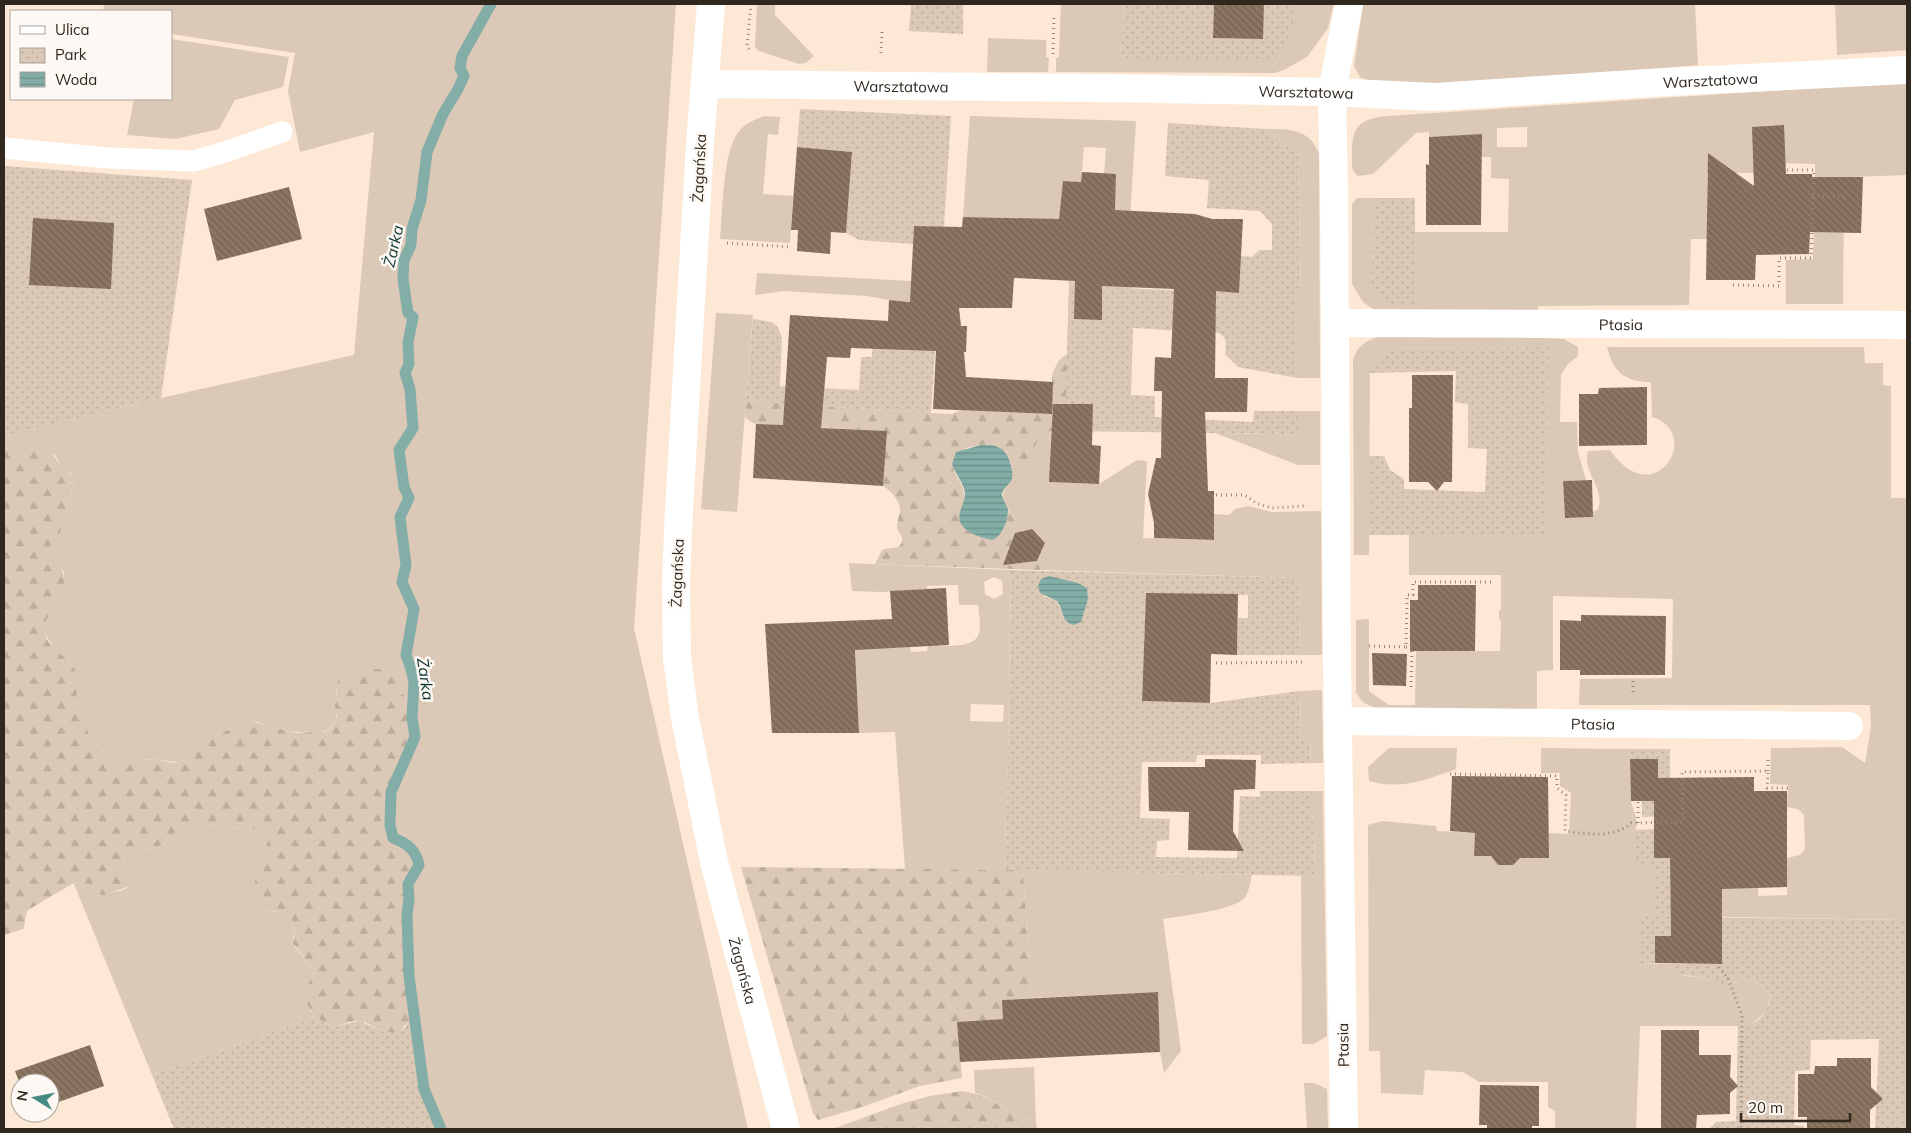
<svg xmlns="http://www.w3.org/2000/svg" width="1911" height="1133" viewBox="0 0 1911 1133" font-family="Mulish,sans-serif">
<defs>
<pattern id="forest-firs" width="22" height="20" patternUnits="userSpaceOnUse" patternTransform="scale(1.25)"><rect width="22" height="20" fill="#dbc8b6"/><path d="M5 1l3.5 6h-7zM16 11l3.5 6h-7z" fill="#bcac9c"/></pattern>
<pattern id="park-dots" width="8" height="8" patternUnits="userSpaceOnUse" patternTransform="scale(1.25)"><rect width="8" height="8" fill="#dbc8b6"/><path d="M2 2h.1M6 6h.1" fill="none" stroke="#bcac9c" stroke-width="1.8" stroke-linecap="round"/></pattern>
<pattern id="water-rules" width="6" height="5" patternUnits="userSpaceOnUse" patternTransform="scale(1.25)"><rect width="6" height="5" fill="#83ada7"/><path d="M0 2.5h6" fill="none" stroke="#6c8d87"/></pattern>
<pattern id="building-back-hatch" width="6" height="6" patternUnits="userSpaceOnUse" patternTransform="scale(1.25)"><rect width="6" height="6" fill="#8c7662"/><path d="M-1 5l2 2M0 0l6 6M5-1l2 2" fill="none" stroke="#736150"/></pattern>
</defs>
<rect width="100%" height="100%" fill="#fce8d5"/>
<path fill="#dbc8b6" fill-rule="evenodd" d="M104,4H490L462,56L460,68L463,76L458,88L442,113L426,151L421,200L412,229L409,245L403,260L402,279L407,313L413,317L407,342L408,364L405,373L409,389L412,428L397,449L403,487L409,498L398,517L405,565L400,583L412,609L404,655L410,670L412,683L411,699C402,695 399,692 398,682L385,671H373L336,689C336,703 341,722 327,730C316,737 280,730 267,726C263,725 258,721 253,721C243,720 220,734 212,739C203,745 195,756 185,760C174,764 166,760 155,759C144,759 136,762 126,766C104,756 85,735 79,711C76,697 76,682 74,668L55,651L44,631L46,622L64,583V572L53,556L51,547L54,538L60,532L74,484L72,474L63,469L55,455L36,447L27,451H20L13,440L7,435L161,398L354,355L374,132L300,152L288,91L295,53L171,34V11H103Z
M494,4H676L634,628L748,1129H445L427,1089L411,972L410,919L412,900L410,884L421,865C418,850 410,842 395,836L391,824L392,792L416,737L414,717L415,683L407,654L414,608L402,582L407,565L401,518L410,498L405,487L399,450L413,428L411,388L406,373L410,364L409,343L414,316L409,312L404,279L405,260L412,245L413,229L422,200L428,152L444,115L460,90L466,76C464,72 462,69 462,65C464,49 484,17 494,4Z
M757,4H775V15L814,56L806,63L799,64L759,51L755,47Z
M1061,4H1124L1121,58L1293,29V4H1334L1328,28L1307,57L1284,70L1274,73L1056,72V58L1059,57Z
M1363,4H1695L1698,65L1436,87L1372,83L1360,77L1354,66Z
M1835,4H1907V50L1837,55Z
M988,38L1046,40V57L1049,58L1048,72H987Z
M171,39L289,57L283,87L235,100L219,129L175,139L127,135L134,99H171Z
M1907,82V175L1852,177L1815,195V164L1782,163V173H1707V239H1691L1689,305L1538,306L1539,316L1386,314L1373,309L1363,302L1352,284V204L1357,198H1373L1372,285L1415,305V232H1508L1509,179L1491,178V157H1474L1473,135L1429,137V132L1416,133L1373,174L1358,176C1351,171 1352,165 1352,158C1351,128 1358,119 1387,116ZM1527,127V147H1497V128Z
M765,116L780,117L778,135L768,134L763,194L793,196L790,243L720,239C723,212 722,147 741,129C748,122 757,119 765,116Z
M970,116L1136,121L1127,268H1120L1119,287L1069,286L1068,281L1082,282L1113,234L1116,175L1104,174L1106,148L1084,147L1081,182L1063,181L1059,225L1045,219L963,217Z
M1266,129C1290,129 1310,129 1319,154L1320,378H1297V296H1301L1298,155Z
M1814,198L1844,199L1843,304H1786V260L1813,259Z
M757,273L911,281L939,304L889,300L867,296L784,291L755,295Z
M716,313L753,315L737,512L701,509Z
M1383,336L1519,337L1564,339L1578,347V356L1568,364L1561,375L1560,422H1577L1578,452L1586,480L1563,481L1565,518L1593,517V512L1598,509C1606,489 1581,471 1588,451L1610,450C1655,515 1704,432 1652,417L1651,382C1625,382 1613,372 1607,347H1864L1865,363H1883V385L1891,386V498H1907V920L1670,916V911L1689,910V887H1670V829L1758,888V896L1787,895V858L1800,855L1805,849L1804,815L1798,809L1787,807L1788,785L1770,784L1771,748L1842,747L1865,763L1871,727L1870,705H1579L1580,679L1672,678L1673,599L1553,596V670L1537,671V712L1382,711L1364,703L1356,693V620L1369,619V691L1389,705H1415L1416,651H1500L1501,620L1499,619V610H1501V575H1409V535H1547L1548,347L1390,349L1370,366L1369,555H1354L1353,360C1358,344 1367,340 1383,336Z
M1298,411H1320V465H1298L1215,433L1298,434Z
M1040,431H1051L1050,482L1099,484L1137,460L1147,461L1143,538L1213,540L1214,514L1229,515L1235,509L1248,506L1272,512L1321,511L1322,655H1300L1298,578L1040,570V565L1037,561L1045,543L1032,529L1015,533L1019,523C1009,512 995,497 1009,484L1012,468L1010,462L1019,463L1036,445Z
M849,563L1011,570L1006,870L905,869L895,732L859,733L854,621L893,642L894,648L910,647L911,652L927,651L928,646C942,645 975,650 979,633C981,625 979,613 978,605H959L958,585L927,586V589L882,592L852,591ZM994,577L1002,581L1003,594L994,599L985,594L984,582ZM971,704L1004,705L1003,722L970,721Z
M1322,690L1323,763H1311L1310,741H1301L1300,691Z
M1389,748H1457L1456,769C1426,780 1401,790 1369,781L1368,767Z
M1541,748L1630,749L1631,801L1636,817V867L1653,866L1654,917H1641V963L1668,964C1678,979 1690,975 1706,978C1713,979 1719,982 1725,985L1733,977C1750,976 1760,983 1771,996L1766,1012L1749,1026H1640L1636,1129H1555V1111L1548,1107V1082H1479L1463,1072L1425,1070L1423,1095L1381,1093L1380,1051H1369L1368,825L1382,821L1436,826L1437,831L1475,833L1474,856H1491L1498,865H1513L1520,858H1548L1549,833L1569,834L1571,793L1560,786V773H1541Z
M1312,791H1323L1327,1036L1314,1044H1302L1301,876H1314Z
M203,825L257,829L263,830L268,840C262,864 246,889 262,912L284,911L291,915L295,931L293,938L295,947L313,969L314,975C303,994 302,998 315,1017L152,1075L74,884C81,882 84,887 88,892C103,893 122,895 133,883C129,874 119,863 128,853L157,847Z
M1023,870L1252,875C1250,882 1249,892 1245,897C1237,910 1179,916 1163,919L1181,1051L1164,1073L1160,1052L1157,992L1031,998Z
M1034,1067L1036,1122C1030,1118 1025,1118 1018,1115C1003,1108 991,1098 975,1093L974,1070Z
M1304,1083H1314L1327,1089L1328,1129H1307Z"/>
<path fill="url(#forest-firs)" d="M1069,286L1132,287L1135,296L1065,431H1040L1036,445L1027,461L1019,463L1010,462L1006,452L987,444L966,448L952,464C958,486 971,486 960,513L1007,516L1008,511L1019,523L1009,550L1020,563L1037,561L1040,565V570L875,564L882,550C887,547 896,550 900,545C906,538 898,533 897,527C897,521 899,517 900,511C900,500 891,491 883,486L886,431L756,424L751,422L745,417L746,401L931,413L952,414L961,410L1052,414V374L1059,360L1067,354Z
M7,435L16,443L17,447L20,451L43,446C54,452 55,460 63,468C67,473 72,473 75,479L60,533C39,553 64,559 64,580C65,597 45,613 45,629C44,648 66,654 74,668C79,676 76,689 77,698C80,728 99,754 126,766L141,760L156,759L173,763L186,760L212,739L243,721H253L267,726L297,733L325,732L333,726L337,716L335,706L338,679C349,671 384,664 394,675C404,686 392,691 411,699L414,737L389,792L388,825L392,838C405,844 414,850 417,865L407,883L409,899L406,916L408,970L413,1004L411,1021L404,1026L401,1032H385L364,1022L353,1021L338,1026L329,1025L315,1017L305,1001L304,991L314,974L313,969L293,943L295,931L291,915L284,911L262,912C244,892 262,862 268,840L263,831L257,829L203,825L157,847L128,853C119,863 129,874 133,883L130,886L104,895L88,892C83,885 81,882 72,884L28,910C24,917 26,922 23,929L4,935V436Z
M741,867L1023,870L1031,998L1003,1000V1019L957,1022L962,1078L920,1086L865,1106L818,1120L813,1113Z
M962,1091C988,1095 995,1104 1018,1115C1024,1118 1030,1118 1036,1122L1037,1129H832L904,1103L930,1096Z"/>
<path fill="url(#park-dots)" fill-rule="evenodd" d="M911,4H963V34L909,31Z
M1124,4H1214L1213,38L1262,39L1264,4H1293V29L1275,62L1121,58Z
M800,109L951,116L944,227L914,226L913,244L859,240L846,233L852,152L797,147Z
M1168,123L1266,129L1298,155L1301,296H1297V378L1238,367L1225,354C1226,345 1228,337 1218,333L1133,328L1131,395L1155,396V417L1253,422L1254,411H1298V434L1065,431L1069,286L1193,291L1240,261L1241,256L1252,257L1259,250H1272V224L1260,211L1207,208L1209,180L1165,176Z
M4,166L192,180L161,398L4,436Z
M1373,198H1415V305H1392L1372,285Z
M753,319L771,322L777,326L782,337L780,386L859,390L861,357H872L874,328L935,351L931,413L746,401Z
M1548,347L1547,535H1369V456H1384L1390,470L1404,479V489L1485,492L1487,449L1468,448V404L1455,402L1456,371L1370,373V366L1390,349Z
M1011,570L1298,578L1300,655H1237L1238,618H1248V595L1146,594L1142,701L1210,703L1300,691L1301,741H1310L1311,763L1261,764V755H1197L1196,762H1142L1140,818L1170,819L1169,840L1157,841L1156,857L1237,858L1240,796L1260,797V791H1312L1314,876L1006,870ZM1089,594L1064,618L1057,601L1043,596Z
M1630,749H1670V816L1642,817V801H1658V760L1630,759Z
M1654,829L1670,858L1671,917L1907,920V1129H1875L1879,1039L1811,1040L1810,1070L1795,1071L1794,1125L1804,1126V1129H1709L1716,1122L1736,1121L1738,1026C1758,1026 1767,1015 1771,996C1760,983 1750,976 1733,977L1725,985L1708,978L1677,974L1673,972L1668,964H1722V936H1656L1655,963H1641V917H1654L1653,867H1636L1635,830Z
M413,1004L421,1088L439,1129H174L152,1075L315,1017L329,1025L338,1026L359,1021L385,1032H401L411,1020Z"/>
<path fill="url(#water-rules)" d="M981,445C995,444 1007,448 1010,463C1012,468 1013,474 1012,479C1010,485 1002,488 1002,495C1003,501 1007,505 1008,510C1008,520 1002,537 992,540C978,537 955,530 960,512C962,505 965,500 965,493C964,483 955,474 952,464L956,452Z
M1049,576L1078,583L1087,588L1088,599L1081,622L1074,625C1061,622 1064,610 1057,601L1040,593L1038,586L1041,579Z"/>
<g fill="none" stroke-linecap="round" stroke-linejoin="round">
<path stroke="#83ada7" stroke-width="11" d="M441,1129L424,1089L409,976L407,915L409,899L408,884L419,865C416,850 407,843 393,838L390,825L391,792L415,737L412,717L414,682L411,669L406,655L414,609L402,582L406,565L400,517L409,498L404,487L399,450L413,428L410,389L405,373L409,364L408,343L413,317L408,313L403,279L404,260L411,245L412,229L421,200L427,152L443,114L458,89L464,76L460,68L462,56L491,4"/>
</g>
<path fill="url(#building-back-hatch)" d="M1214,4H1264L1263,39L1213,38Z
M1784,125L1786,174H1812V177H1863L1861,233L1810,232L1809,254L1756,255L1755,280H1706L1708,153L1754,186L1752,127Z
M1482,134L1481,225H1426V164L1429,165V137Z
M797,147L852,152L846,233L831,232L830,254L797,251L798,230H791Z
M1082,172L1116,174L1115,210L1195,214L1212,219H1243L1239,293L1216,291L1215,378H1248L1247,412H1205L1208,491H1214V540L1154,538V523L1148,494L1156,458H1161L1162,391H1154L1155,357L1171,358L1174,289L1102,286V320L1074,319L1075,281L1014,278L1012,308H959L961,326H967L966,352H964L966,377L1053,382L1052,414L933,409L936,351L851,348L850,358L827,357L821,428L887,431L883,486L753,478L756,424L783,425L790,315L888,321L889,300L910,302L914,226L962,227L963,217L1059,219L1063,181L1081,182Z
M289,187L302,239L217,261L204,209Z
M33,218L114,223L111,289L29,285Z
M1412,375H1453L1452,482H1444L1437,491L1428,482H1409V408H1412Z
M1647,387V445L1579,446V394H1598L1599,388Z
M1053,404H1093L1092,445L1101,446L1099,484L1049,482Z
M1592,480L1593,517L1565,518L1563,481Z
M1032,529L1045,543L1037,561L1003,565L1015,533Z
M1418,585H1476L1475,651H1410V600H1418Z
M946,588L949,645L855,650L859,733H772L765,624L892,619L890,591Z
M1146,593L1238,594L1237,655L1211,654L1210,703L1142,701Z
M1581,615L1666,616L1665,675H1580V670H1560V620L1581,621Z
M1372,653L1407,654L1406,686L1373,685Z
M1205,759L1256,760L1255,789L1234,790L1233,831L1244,851L1188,850L1189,812L1149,811L1148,767H1205Z
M1630,759H1658V778L1754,777V791H1787V887L1722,889V964L1655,963V936H1671L1670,858H1654V801H1631Z
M1452,776L1548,777L1549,858H1520L1513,865H1498L1491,856H1474L1475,833L1450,831Z
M1158,992L1160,1052L960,1062L957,1022L1003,1019L1002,1000Z
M1661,1030H1699V1055H1731L1730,1077L1738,1086L1730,1093V1114L1697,1115L1696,1129H1661Z
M90,1045L104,1086L50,1105V1083L20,1084L15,1071Z
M1837,1058H1871V1087L1883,1099L1870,1110V1129H1807V1117H1798V1074H1814L1815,1066H1837Z
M1480,1085L1539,1086V1126H1532V1129H1487V1125H1479Z"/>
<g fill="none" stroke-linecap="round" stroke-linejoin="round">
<path stroke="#968779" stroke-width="3" stroke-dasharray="1 4" stroke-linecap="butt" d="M751,4L747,46L751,52
M881,53L882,32
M1053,54L1054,17
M1813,196L1844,197
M727,243L792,247
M1733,285L1779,286V258H1811L1814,170H1787
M1216,495H1245L1256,503L1271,508L1304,506
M1369,646L1406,647L1407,595H1413V582H1492
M1406,647H1412L1411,688
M1216,663L1306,662
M1633,692V680
M1768,771V757
M1450,774L1557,776V788L1566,795L1565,831C1587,834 1613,839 1631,823L1683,822L1682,772L1768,771L1767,788H1788
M1638,802V823
M1719,967L1728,978L1742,1016L1741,1129"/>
<path stroke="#fff" stroke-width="21" d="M4,148L108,158L193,161L219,154L282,132"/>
<g stroke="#fff" stroke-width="28">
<path id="s1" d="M705,84L1100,88L1332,92L1435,97L1648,83L1907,70"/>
<path id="s2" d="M1335,323L1907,325"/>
<path id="s3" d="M1338,721L1849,726"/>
<path d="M1344,1129L1337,662L1334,190L1332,92L1349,4"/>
</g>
<path stroke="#fff" stroke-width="28" id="s4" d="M711,4L700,143L678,529L676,584L677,658L685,718L714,862L786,1129"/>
</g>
<g text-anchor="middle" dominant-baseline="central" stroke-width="5" stroke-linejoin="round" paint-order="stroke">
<g font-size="15" fill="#30271e" stroke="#fdf8f3">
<text stroke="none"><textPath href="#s1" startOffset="1006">Warsztatowa</textPath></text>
<text stroke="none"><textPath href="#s1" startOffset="196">Warsztatowa</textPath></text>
<text stroke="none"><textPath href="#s1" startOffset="601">Warsztatowa</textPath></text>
<text transform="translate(699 168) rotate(-87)">Żagańska</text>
<text stroke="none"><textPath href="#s2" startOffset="286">Ptasia</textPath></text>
<text transform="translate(677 573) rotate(-88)">Żagańska</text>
<text stroke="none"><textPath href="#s3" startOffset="255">Ptasia</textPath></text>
<text stroke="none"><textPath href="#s4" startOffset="975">Żagańska</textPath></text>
<text transform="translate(1343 1045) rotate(-91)">Ptasia</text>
</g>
<g font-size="16" font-style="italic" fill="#0b3531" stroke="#fdf8f3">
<text transform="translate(393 246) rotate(-77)">Żarka</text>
<text transform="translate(426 679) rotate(82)">Żarka</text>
</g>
</g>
<rect width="1911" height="1133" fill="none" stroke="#30271e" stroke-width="10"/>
<rect x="10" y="10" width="162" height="90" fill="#fdf8f3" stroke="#aba49e"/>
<rect x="20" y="26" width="25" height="8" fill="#ffffff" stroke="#aba49e"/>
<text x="55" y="35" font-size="15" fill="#30271e">Ulica</text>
<rect x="20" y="48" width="25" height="15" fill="url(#park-dots)" stroke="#aba49e"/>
<text x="55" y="60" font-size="15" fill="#30271e">Park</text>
<rect x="20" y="72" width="25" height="15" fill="url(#water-rules)" stroke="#aba49e"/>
<text x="55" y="85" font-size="15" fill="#30271e">Woda</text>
<g transform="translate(35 1098) rotate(280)"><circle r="24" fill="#fdf8f3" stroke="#aba49e"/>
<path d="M0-4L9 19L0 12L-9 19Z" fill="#458b82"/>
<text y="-8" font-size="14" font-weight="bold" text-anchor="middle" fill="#30271e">N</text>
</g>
<path d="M1741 1113v8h109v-8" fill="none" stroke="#30271e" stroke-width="2.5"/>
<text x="1748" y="1113" font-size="15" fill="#30271e" stroke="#fdf8f3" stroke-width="4" paint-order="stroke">20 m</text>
</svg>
